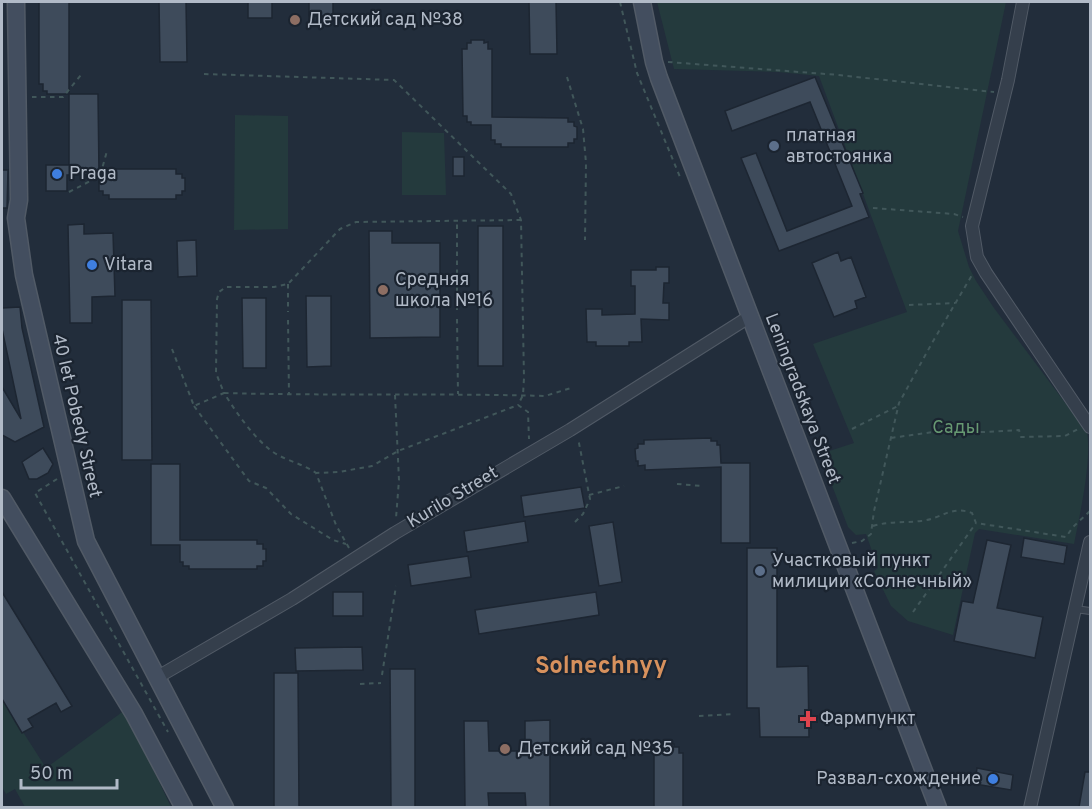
<svg xmlns="http://www.w3.org/2000/svg" width="1092" height="809" viewBox="0 0 1092 809" font-family="Overpass,sans-serif">
<rect width="100%" height="100%" fill="#222d3b"/>
<path fill="#243a3d" d="M657,2H1006L958,231L969,267L976,281L994,308L1087,432C1092,460 1080,514 1074,544L979,529L975,533L953,635L908,621L891,606L874,571L878,568L866,534L856,535L848,527L820,454L854,443L813,344L907,312L819,76L778,72L674,69Z
M235,115L288,116V229L234,230Z
M402,132L444,133L446,195H402Z
M2,699L46,768L125,710L171,807H25L15,789L6,794L2,787Z"/>
<path fill="#3e4b5b" stroke="#1d2632" stroke-width="1.5" d="M39,2H69V94H47V91H43V84H39Z
M159,2H186L187,62H160Z
M248,2H272V18H248Z
M309,2H333V16H309Z
M529,2H556L557,54H530Z
M471,40H484V43L488,42V49H492V117L568,118V122H574V126L577,127V139H574V143H568V147H501V144H495V140H491V125H471V122H467V116H463L462,49H467V43H471Z
M815,77L863,193L860,194L869,217L779,251L741,158L756,153L787,231L852,206L810,102L732,131L725,111Z
M69,94H98L99,174L67,175V191H46V165H69Z
M453,157H464V176H453Z
M99,169H176V174H182V178H185V191H182V195H176V199H109V195H103V191H99Z
M2,170H8L7,208H2Z
M84,224V234L113,233L115,296L92,297V323H70L68,225Z
M478,226H503V366H478Z
M369,231H392V243H440V337L370,338Z
M196,240L197,276L178,277L177,241Z
M838,252L841,261L851,257L866,297L855,301L857,308L834,317L812,263Z
M656,267H669V283H664L663,303H669V320L641,319L642,342H629V346H596V342H587L586,309H602V315L635,314V286H631V270H656Z
M306,296H331V366L307,367Z
M242,298H266V368H243Z
M122,300H151L152,460H122Z
M20,307L22,328L44,427L15,442L2,435V387L21,419L2,329V308Z
M711,438V441H717V445H720L721,463H750V543H721V467L645,470V465L638,466V461H636L635,449L638,448V444H644V440Z
M43,448L53,464L48,473L37,479H29L22,462Z
M151,464H180V540H257V544H263V549H266V561H263V566H257V569H189V566H183V562H180V545H151Z
M581,487L585,508L524,517L521,496Z
M525,521L528,542L467,552L464,531Z
M613,522L622,582L599,586L589,526Z
M1024,538L1067,546L1064,564L1021,557Z
M987,540L1011,545L997,608L1043,617L1035,658L954,641L962,601L973,603Z
M747,548H777V667L808,666L809,737H760L759,708H747Z
M468,556L471,577L411,586L408,565Z
M2,592L72,706L61,712L56,703L28,719L33,727L22,733L2,699Z
M333,592H363V616H333Z
M596,592L599,615L479,634L475,610Z
M362,647L363,670L296,671L295,648Z
M390,669H415V807H391Z
M274,673H298L299,807H274Z
M550,720V807H526L525,793H488L489,807H465L464,721H488L489,751H525V721Z
M661,744H674V747H679V753H683V807H654V753H657V747H661Z
M977,768L1013,775L1011,790L975,784Z
M1085,772H1090V807H1079Z"/>
<g fill="none" stroke-linecap="round" stroke-linejoin="round">
<defs>
<path id="lane" d="M1075,609L1090,611"/>
<path id="street" d="M1023,2L1008,80L972,226L977,257L986,273L1090,427
M156,678L292,599L395,533L570,430L749,317
M1030,808L1090,542"/>
<path id="secondary" d="M16,2L19,200L16,218L24,275L86,541L225,808
M642,2L654,62L659,78L938,808
M2,498L134,714L184,808"/>
</defs>
<use href="#lane" stroke="#515a66" stroke-width="8"/>
<use href="#street" stroke="#515a66" stroke-width="14"/>
<use href="#secondary" stroke="#515a66" stroke-width="19"/>
<path stroke="#41575a" stroke-width="2" stroke-dasharray="4.5 4.5" stroke-linecap="butt" d="M620,2L637,73L680,177
M668,62L839,75L994,92
M204,74L394,80L511,194L521,220L524,378L523,395L518,405
M567,77L583,129L586,163L585,240
M32,97H63L81,75
M69,192L100,176L107,151
M873,208L954,214L963,217
M521,220L356,222L340,229L288,284L274,287H226L219,292L217,299L216,373L224,393C331,396 438,393 545,396L571,388
M288,284V312
M909,305L955,303
M457,310V221
M457,319L458,394
M288,320L289,395
M172,349L194,406L224,393C236,412 251,434 269,449C282,460 302,463 316,473
M395,395L399,480L396,518
M194,406L249,481L266,488L291,514L333,540L346,544
M852,429L898,406
M891,438L940,431L984,432L1019,430L1021,437L1065,436L1078,429
M57,479L35,493L168,732
M677,484L702,486
M589,495L624,486
M575,522L583,514L590,499L578,438
M873,526C889,521 904,523 921,521C941,519 951,505 972,513L976,523L1066,537L1073,527L1090,511
M852,543L862,541L871,534L874,511L899,403L932,343L972,275
M349,548L336,525L316,473L339,472L372,466L398,451L518,405L528,412L529,439
M913,612L976,523
M382,675L396,586
M360,684L381,683
M699,716L734,714"/>
<use href="#lane" stroke="#353f4c" stroke-width="6"/>
<use href="#street" stroke="#353f4c" stroke-width="12"/>
<use href="#secondary" stroke="#434e5f" stroke-width="16"/>
</g>
<g fill="#8d6e63" stroke="#1b2430" stroke-width="2">
<circle cx="295" cy="20" r="6"/>
<circle cx="383" cy="290" r="6"/>
<circle cx="505" cy="749" r="6"/>
</g>
<g fill="#5c6f8a" stroke="#1b2430" stroke-width="2">
<circle cx="774" cy="146" r="6"/>
<circle cx="760" cy="571" r="6"/>
</g>
<g fill="#3f7fe0" stroke="#1b2430" stroke-width="2">
<circle cx="57" cy="174" r="6"/>
<circle cx="92" cy="265" r="6"/>
<circle cx="993" cy="779" r="6"/>
</g>
<path fill="#e0444e" stroke="#1b2430" stroke-width="2" d="M805 710h6v6h6v6h-6v6h-6v-6h-6v-6h6z"/>
<g text-anchor="middle" dominant-baseline="central" stroke-width="4.5" stroke-linejoin="round" paint-order="stroke">
<g font-size="18" fill="#b1bac7" stroke="#1b2430" text-anchor="start">
<text x="307" y="20">Детский сад №38</text>
<text x="786" y="136">платная<tspan x="786" dy="21">автостоянка</tspan></text>
<text x="69" y="174">Praga</text>
<text x="104" y="265">Vitara</text>
<text x="395" y="280">Средняя<tspan x="395" dy="21">школа №16</tspan></text>
<text x="772" y="561">Участковый пункт<tspan x="772" dy="21">милиции «Солнечный»</tspan></text>
<text x="820" y="719">Фармпункт</text>
<text x="517" y="749">Детский сад №35</text>
<text x="981" y="779" text-anchor="end">Развал-схождение</text>
</g>
<g font-size="18" fill="#b1bac7" stroke="#1b2430">
<text transform="translate(802 399) rotate(69)">Leningradskaya Street</text>
<text transform="translate(76 416) rotate(77)">40 let Pobedy Street</text>
<text transform="translate(453 498) rotate(-31)">Kurilo Street</text>
</g>
<g font-size="18" fill="#679972" stroke="#1b2430">
<text x="956" y="428">Сады</text>
</g>
<g font-size="24" font-weight="bold" fill="#d7915d" stroke="#1b2430">
<text x="601" y="667">Solnechnyy</text>
</g>
</g>
<rect width="1092" height="809" fill="none" stroke="#b1bac7" stroke-width="6"/>
<path d="M21 779v9h96v-9" fill="none" stroke="#b1bac7" stroke-width="3"/>
<text x="30" y="779" font-size="18" fill="#b1bac7" stroke="#1b2430" stroke-width="4.5" paint-order="stroke">50 m</text>
</svg>
